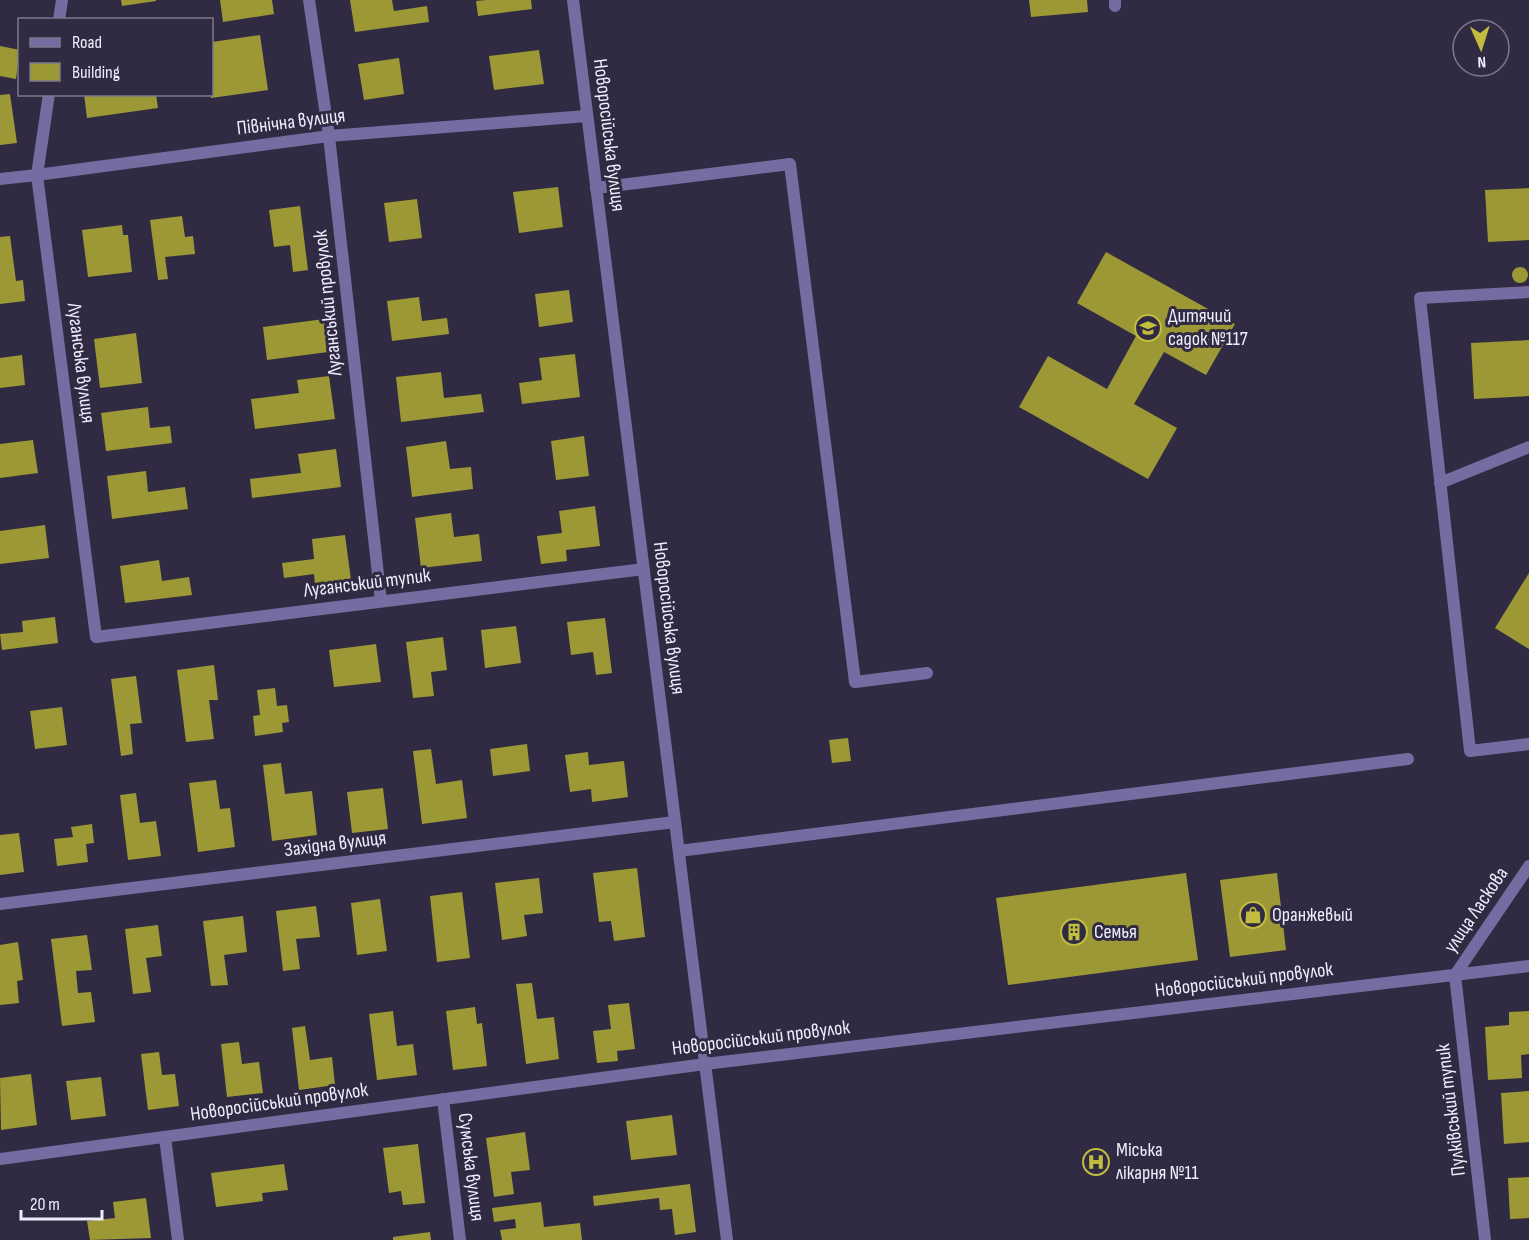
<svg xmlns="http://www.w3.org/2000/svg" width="1529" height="1240" viewBox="0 0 1529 1240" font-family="'Sofia Sans Condensed',sans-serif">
<rect width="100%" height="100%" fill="#302b42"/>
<path fill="#9c9835" d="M121,0H156V1L122,6Z
M220,0H272L274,14L223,22Z
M350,0H392L394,11L427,6L429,22L355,32Z
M486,0H531L532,9L478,16L476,1Z
M1029,0H1087L1088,12L1031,17Z
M260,35L268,90L211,98L212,42Z
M0,46L20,50L16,79L0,76Z
M539,50L544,84L494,90L489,56Z
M399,58L404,94L364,100L358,64Z
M10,94L17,143L0,145V95Z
M84,94H156L158,108L87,118Z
M558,187L563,227L519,233L513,192Z
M1529,188V240L1488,242L1485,190Z
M417,199L422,238L389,242L384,203Z
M300,206L308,270L293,272L290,245L274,247L269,210Z
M182,216L185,237L193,236L195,254L165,257L168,279L158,280L150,220Z
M122,225L123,235H128L132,272L88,277L82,230Z
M10,236L16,281L23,280L25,301L0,304V237Z
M1106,252L1235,324L1206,375L1164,352L1134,404L1177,428L1148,479L1019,407L1048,356L1107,389L1136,336L1077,303Z
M1512 275a8 8 0 1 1 16 0a8 8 0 1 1-16 0Z
M569,290L573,322L539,327L535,294Z
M419,297L422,321L447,318L449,334L392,341L387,301Z
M324,319L328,352L267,360L263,327Z
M136,333L142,383L100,388L94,339Z
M1529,340V396L1474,399L1471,343Z
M575,354L580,397L522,404L519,383L542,380L539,358Z
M22,355L25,385L0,388V358Z
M441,372L444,398L481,394L484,412L401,422L396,377Z
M329,376L335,419L255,429L251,399L299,393L297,380Z
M148,407L150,428L170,426L172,443L106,451L101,413Z
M584,436L589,476L556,480L551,441Z
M33,440L38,473L0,478V444Z
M446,441L450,469L471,467L473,489L412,497L406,447Z
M336,449L341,487L252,498L250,479L301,473L298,454Z
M146,471L148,492L185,487L188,509L112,519L107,476Z
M595,506L600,546L566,550L567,561L541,564L537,536L562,533L559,511Z
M451,513L454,537L479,534L482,561L421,568L415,518Z
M45,525L49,558L0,564V531Z
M345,535L351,580L315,584L314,574L284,578L282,563L314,559L312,539Z
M159,560L162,581L189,577L192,595L125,603L120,566Z
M1529,573V649L1495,628Z
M55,617L58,643L2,650L0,634L23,632L22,621Z
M605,618L612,673L596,675L593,652L571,655L567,622Z
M516,626L521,663L485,668L481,630Z
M443,637L447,670L431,672L434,696L413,698L406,642Z
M376,644L381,682L334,687L329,650Z
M214,665L218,700H209L214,739L186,742L177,670Z
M136,676L142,723L130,724L133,754L121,756L111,679Z
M275,688L277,706L287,705L289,722L282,723L283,732L255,736L253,716L260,715L257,690Z
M62,707L67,745L35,749L30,711Z
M848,738L851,761L832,763L829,740Z
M527,744L530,771L493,776L490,749Z
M431,749L436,784L462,780L467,818L422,824L413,751Z
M588,752L589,765L624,761L628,797L592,802L591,789L570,792L565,755Z
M281,763L285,794L312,791L317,835L272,841L263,765Z
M216,780L220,809L230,808L235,847L198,852L189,783Z
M383,788L388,829L352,833L347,792Z
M136,793L140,823L156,821L161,856L128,860L120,795Z
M92,824L94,843L86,844L88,862L57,866L54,839L73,837L71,827Z
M19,833L24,872L0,875V835Z
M637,868L645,937L614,941L611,921L599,922L593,873Z
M1186,873L1198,960L1008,985L996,898Z
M1277,873L1286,950L1230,957L1220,880Z
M539,878L543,913L524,915L527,936L502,940L495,883Z
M462,892L470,958L437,962L430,896Z
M380,899L387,951L357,955L351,903Z
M316,906L320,937L296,939L300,969L283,971L276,911Z
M243,916L247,952L224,955L228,985L211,986L203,921Z
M158,925L162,956L146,958L151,992L133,994L125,929Z
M87,935L92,970L76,971L78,993L91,992L95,1022L62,1026L51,939Z
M18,942L23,980L17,981L19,1003L0,1005V945Z
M532,983L537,1019L554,1017L559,1059L526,1064L516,984Z
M629,1003L635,1049L617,1051L618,1061L597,1063L593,1031L611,1029L608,1005Z
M475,1007L477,1024L482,1023L487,1066L453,1070L446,1011Z
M393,1011L397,1046L413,1044L417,1075L377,1080L369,1014Z
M1529,1011V1054L1521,1055L1522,1078L1488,1080L1485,1027L1509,1025V1012Z
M305,1026L310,1060L332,1057L335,1085L299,1090L292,1028Z
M239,1042L242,1064L259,1062L263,1093L227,1097L221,1044Z
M159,1052L162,1075L175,1074L179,1106L148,1110L141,1054Z
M31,1074L37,1125L1,1130L0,1078Z
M101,1077L106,1116L71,1120L66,1081Z
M1529,1091V1142L1504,1144L1501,1093Z
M672,1115L677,1155L631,1160L626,1121Z
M525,1132L530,1170L511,1172L514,1194L494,1197L486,1138Z
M418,1144L425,1203L403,1205L401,1191L389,1193L383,1148Z
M284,1164L288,1190L262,1193L263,1201L216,1207L211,1173Z
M1529,1177V1218L1510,1219L1508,1178Z
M690,1184L696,1232L675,1235L672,1209L660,1210L659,1198L594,1206L593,1196Z
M146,1198L151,1238L90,1240L87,1221L115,1218L113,1202Z
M541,1202L544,1227L580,1223L582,1240H502L500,1230L516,1228L515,1219L494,1222L492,1208Z
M430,1232L431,1240H393V1237Z"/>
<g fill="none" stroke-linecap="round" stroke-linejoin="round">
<path stroke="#776ca1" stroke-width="12" d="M1115,0V6
M596,188L790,164L855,682L927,673
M1529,292L1420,298L1470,751L1529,744
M1440,483L1529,447
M679,851L1408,759"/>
<path stroke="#776ca1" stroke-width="12" d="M309,0L329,136L381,601
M573,0L727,1240
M59,20L62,0
M49,94L37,175L96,637L644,569
M0,179L37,175L329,136L587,116
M0,904L675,822
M1455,975L1485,1240
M1455,975L1529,866
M443,1099L460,1240
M165,1137L178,1240
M0,1159L705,1064L1529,966"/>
</g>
<defs>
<symbol id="school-ring" viewBox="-11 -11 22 22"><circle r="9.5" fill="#302b42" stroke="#c2bd3f" stroke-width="1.5"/><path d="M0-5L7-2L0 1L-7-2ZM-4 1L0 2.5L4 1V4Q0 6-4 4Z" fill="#c2bd3f"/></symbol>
<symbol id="shop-ring" viewBox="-11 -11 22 22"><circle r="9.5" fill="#302b42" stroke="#c2bd3f" stroke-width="1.5"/><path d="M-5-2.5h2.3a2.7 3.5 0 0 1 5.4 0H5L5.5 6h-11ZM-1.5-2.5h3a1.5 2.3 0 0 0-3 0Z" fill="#c2bd3f"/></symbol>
<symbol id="building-ring" viewBox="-11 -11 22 22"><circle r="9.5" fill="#302b42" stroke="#c2bd3f" stroke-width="1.5"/><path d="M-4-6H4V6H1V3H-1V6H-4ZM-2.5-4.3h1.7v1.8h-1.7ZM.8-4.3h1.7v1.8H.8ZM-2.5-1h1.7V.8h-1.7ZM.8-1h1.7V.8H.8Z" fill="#c2bd3f"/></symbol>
<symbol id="hospital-ring" viewBox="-11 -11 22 22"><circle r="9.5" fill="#302b42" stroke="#c2bd3f" stroke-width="1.5"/><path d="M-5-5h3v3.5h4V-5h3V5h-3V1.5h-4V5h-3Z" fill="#c2bd3f"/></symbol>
</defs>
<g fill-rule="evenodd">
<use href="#school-ring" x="1133" y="313" width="30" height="30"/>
<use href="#shop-ring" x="1238" y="900" width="30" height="30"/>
<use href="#building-ring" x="1059" y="917" width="30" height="30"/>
<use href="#hospital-ring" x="1081" y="1147" width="30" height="30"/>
</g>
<g text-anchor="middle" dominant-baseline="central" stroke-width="6" stroke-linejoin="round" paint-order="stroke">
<g font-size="20" fill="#efedfc" stroke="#302b42">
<text transform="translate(291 122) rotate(-7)">Північна вулиця</text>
<text transform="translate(609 135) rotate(83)">Новоросійська вулиця</text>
<text transform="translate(328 303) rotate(-96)">Луганський провулок</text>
<text transform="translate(81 363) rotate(83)">Луганська вулиця</text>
<text transform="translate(367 583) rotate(-7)">Луганський тупик</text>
<text transform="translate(669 618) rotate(83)">Новоросійська вулиця</text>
<text transform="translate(335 844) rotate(-7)">Західна вулиця</text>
<text transform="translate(1476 910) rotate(-56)">улица Ласкова</text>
<text transform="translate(1244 980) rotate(-7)">Новоросійський провулок</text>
<text transform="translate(761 1038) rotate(-7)">Новоросійський провулок</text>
<text transform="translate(279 1102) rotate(-8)">Новоросійський провулок</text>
<text transform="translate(1451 1110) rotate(-97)">Пулківський тупик</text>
<text transform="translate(471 1167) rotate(83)">Сумська вулиця</text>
</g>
<g font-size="20" fill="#efedfc" stroke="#302b42" text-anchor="start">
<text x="1168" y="316">Дитячий<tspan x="1168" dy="23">садок №117</tspan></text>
<text x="1272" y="915">Оранжевый</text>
<text x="1094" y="932">Семья</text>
<text x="1116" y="1150">Міська<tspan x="1116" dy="23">лікарня №11</tspan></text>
</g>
</g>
<rect x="18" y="18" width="195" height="78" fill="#302b42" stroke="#7c798c" stroke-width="1.5"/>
<rect x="30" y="38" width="30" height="9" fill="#776ca1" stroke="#7c798c" stroke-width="1.5"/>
<text x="72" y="48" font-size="18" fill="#efedfc">Road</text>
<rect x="30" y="63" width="30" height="18" fill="#9c9835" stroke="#7c798c" stroke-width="1.5"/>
<text x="72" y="78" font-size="18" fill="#efedfc">Building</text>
<g transform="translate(1481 48) rotate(177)"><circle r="28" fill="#302b42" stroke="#7c798c" stroke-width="1.5"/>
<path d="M0-4.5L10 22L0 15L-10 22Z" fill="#c2bd3f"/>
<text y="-9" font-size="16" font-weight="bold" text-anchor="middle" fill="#efedfc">N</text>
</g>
<path d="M21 1210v9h81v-9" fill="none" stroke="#efedfc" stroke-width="3"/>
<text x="30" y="1210" font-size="18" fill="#efedfc" stroke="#302b42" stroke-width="4.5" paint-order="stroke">20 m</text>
</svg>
